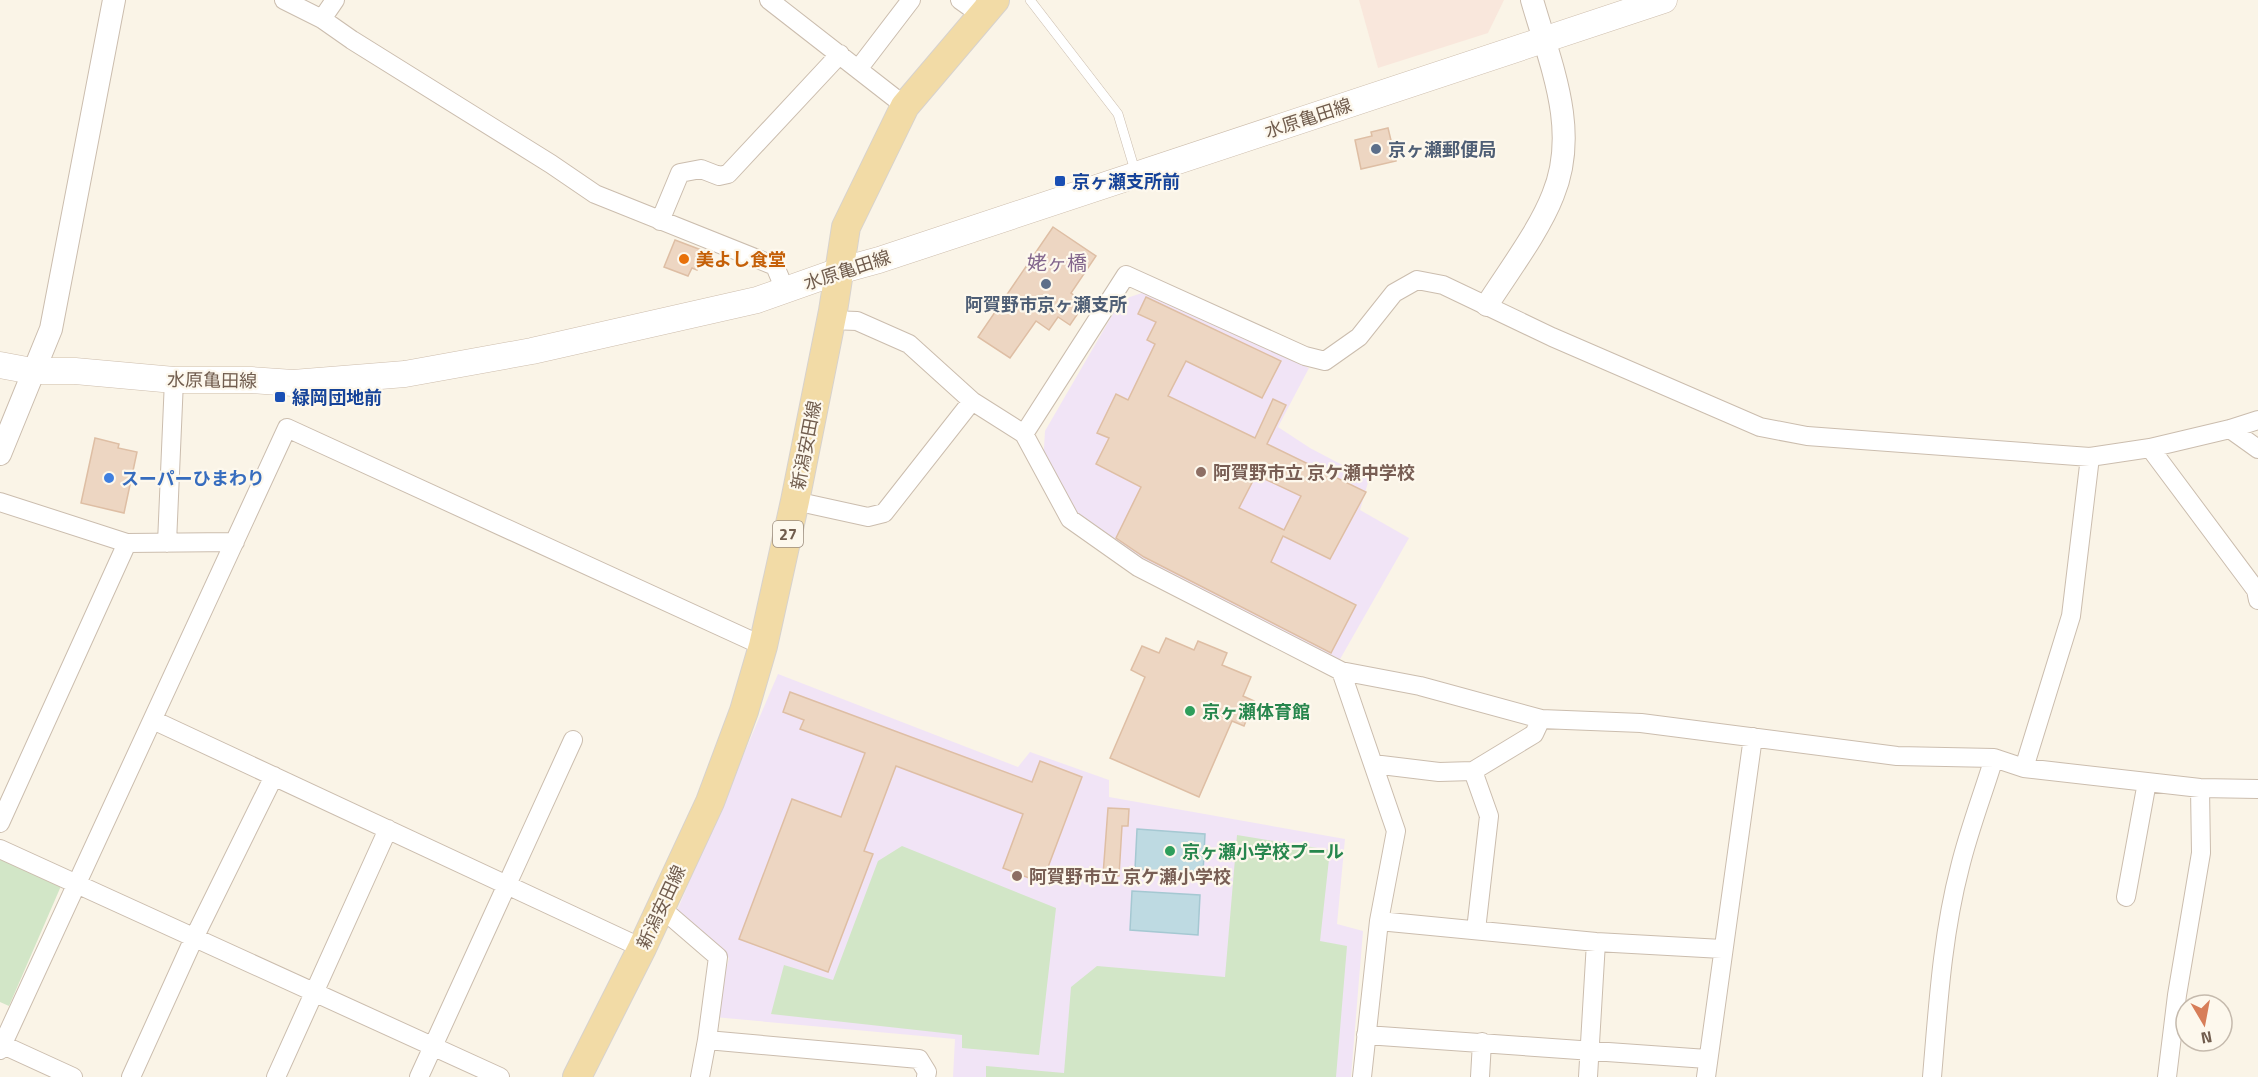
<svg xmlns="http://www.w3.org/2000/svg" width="2258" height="1077" viewBox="0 0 2258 1077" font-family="'Titillium Web','Noto Sans JP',sans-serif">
<rect width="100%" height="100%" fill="#faf4e7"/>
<path fill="#f9e7dc" d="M1359,0H1504L1488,33L1378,68Z"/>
<path fill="#f1e4f6" d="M1145,292L1309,368L1278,427L1310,448L1369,479L1360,510L1409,538L1339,661L1123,553L1067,510L1043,465L1045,431L1121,300Z
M778,674L1018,767L1030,752L1109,780V797L1345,839L1337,924L1363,931L1351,1077H953L955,1039L714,1017L729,958L676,913Z"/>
<path fill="#d2e6c7" d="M1237,835L1330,850L1320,941L1347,946L1336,1077H986V1066L1064,1073L1071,987L1097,966L1225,977Z
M902,846L1056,908L1039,1055L962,1048V1035L771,1014L784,965L833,980L878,861Z
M0,858L61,886L9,1006L0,1002Z"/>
<path fill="#bedae2" stroke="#a5c8d2" stroke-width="1.5" d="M1137,829L1205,834L1203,873L1135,869Z
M1132,891L1200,895L1198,935L1130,930Z"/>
<path fill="#edd6c2" stroke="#debea4" stroke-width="1.5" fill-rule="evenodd" d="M1388,128L1396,161L1361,169L1355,140L1372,136L1371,132Z
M1053,227L1096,256L1071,293L1085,303L1070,325L1058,317L1049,330L1036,321L1010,358L978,337Z
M675,240L704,251L697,270L692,268L688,276L664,267Z
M1146,297L1281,361L1262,398L1186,361L1168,396L1255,438L1273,399L1286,405L1267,444L1366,492L1330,559L1283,536L1271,562L1356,605L1331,653L1144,557L1116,538L1141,487L1096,464L1109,438L1097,433L1116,394L1128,400L1155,344L1147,340L1156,322L1138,314ZM1256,475L1301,496L1284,530L1239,508Z
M95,438L119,444L118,448L137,452L124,513L81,503Z
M1166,638L1194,650L1198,641L1227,653L1222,665L1251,677L1243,696L1254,701L1244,726L1232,721L1199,797L1110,758L1145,677L1131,670L1142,646L1159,653Z
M790,692L1032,782L1040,761L1082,777L1042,883L1003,868L1023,814L896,766L864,851L873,854L828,972L739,939L792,799L841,817L865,753L800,729L804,720L783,712Z
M1108,808L1129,809L1128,826H1122L1119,876L1103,875Z"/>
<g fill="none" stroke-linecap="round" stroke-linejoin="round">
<defs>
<path id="service" d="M1030,0L1118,114L1136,174"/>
<path id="minor" d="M284,0L322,19L352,40L551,164L595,194L775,266L785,290
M769,0L905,106
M960,0L981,15
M322,19L335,0
M859,68L911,0
M660,221L680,173L701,169L719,176L728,174L840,54
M831,320L857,321L909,344L972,401L1024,434L1070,519L1138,567L1341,671L1420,686L1541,719L1641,723L1897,756L1994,758L2024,768L2200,788L2258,789
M2230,429L2258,449
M1024,434L1126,275L1305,356L1325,361L1359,337L1394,293L1417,280L1443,285L1552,337L1760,427L1807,436L2090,457L2150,448L2230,429L2258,420
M2150,448L2256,590L2258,600
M795,501L868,517L884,513L972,401
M0,502L127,543L235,542
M167,543L174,380
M1341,671L1396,831L1379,921L1362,1077
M153,720L642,948
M1373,764L1439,772L1473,771L1534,734L1541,719
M2024,768L2071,616L2090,457
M1473,771L1489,816L1476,930
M0,823L127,543
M0,849L500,1077
M2126,897L2147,782
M660,907L718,957L707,1040L700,1077
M1379,921L1596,942L1722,949
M1366,1035L1707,1059
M707,1040L919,1059L927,1072L926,1077
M3,1045L73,1077
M0,1050L287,428L763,646
M131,1077L194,938L274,776
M276,1077L388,829
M419,1077L573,740
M1480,1077L1482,1042
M1588,1077L1596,942
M1706,1077L1753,737
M1932,1077C1938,1007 1942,936 1960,867C1969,830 1983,794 1994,758
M2167,1077L2177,995L2201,853L2200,788"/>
<path id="tertiary" d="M1487,305C1508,272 1539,231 1553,195C1580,130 1550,63 1532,0
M0,454L51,329L114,0"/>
<path id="secondary" d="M0,365L32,371H75L174,380H251L293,383L405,374L532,351L757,300L839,271L879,260L1664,0"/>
<path id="primary" d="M577,1077L642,948L710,802L744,711L763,646L795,501L833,311L846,227L905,106L995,0"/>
</defs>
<use href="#service" stroke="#cbbdae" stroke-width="10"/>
<use href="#minor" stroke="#cbbdae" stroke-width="20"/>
<use href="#tertiary" stroke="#cbbdae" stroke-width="24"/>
<use href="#secondary" stroke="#cdbdac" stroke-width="27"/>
<use href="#primary" stroke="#d7d2cd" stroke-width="30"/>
<use href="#service" stroke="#fff" stroke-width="9"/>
<use href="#minor" stroke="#fff" stroke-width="18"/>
<use href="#tertiary" stroke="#fff" stroke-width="22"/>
<use href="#secondary" stroke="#fff" stroke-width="26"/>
<use href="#primary" stroke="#f2dba6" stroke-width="28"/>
</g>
<g fill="#5c6f8a" stroke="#fdf8ed" stroke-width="2">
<circle cx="1376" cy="149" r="6"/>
<circle cx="1046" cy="284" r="6"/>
</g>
<g fill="#1a4fb4" stroke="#fdf8ed" stroke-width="2">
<rect x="1054" y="175" width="12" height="12" rx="3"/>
<rect x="274" y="391" width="12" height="12" rx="3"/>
</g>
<circle fill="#e8710a" stroke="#fdf8ed" stroke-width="2" cx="684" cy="259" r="6"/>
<g fill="#8d6e63" stroke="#fdf8ed" stroke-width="2">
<circle cx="1201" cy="472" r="6"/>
<circle cx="1017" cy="876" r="6"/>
</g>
<circle fill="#3f7fe0" stroke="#fdf8ed" stroke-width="2" cx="109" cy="478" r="6"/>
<g fill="#2e9e5b" stroke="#fdf8ed" stroke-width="2">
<circle cx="1190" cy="711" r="6"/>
<circle cx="1170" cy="851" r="6"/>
</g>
<g text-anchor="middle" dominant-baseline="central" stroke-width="4.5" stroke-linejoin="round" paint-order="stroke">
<rect fill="#fdf8ed" stroke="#9b8c7e" stroke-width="1.5" x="773" y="521" width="30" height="26" rx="4.5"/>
<g font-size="16" font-weight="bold" fill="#715d4e">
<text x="788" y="534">27</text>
</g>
<g font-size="18" fill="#715d4e" stroke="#fdf8ed">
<text transform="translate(1308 118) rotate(-18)">水原亀田線</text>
<text transform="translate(847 270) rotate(-18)">水原亀田線</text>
<text transform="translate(212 380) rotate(1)">水原亀田線</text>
<text transform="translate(806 445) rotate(-79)">新潟安田線</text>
<text transform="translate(661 907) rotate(-65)">新潟安田線</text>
</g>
<g font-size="18" font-weight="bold" fill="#4e5e75" stroke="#fdf8ed" text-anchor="start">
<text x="1388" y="149">京ヶ瀬郵便局</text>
<text x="1046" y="304" text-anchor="middle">阿賀野市京ヶ瀬支所</text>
</g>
<g font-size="18" font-weight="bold" fill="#164399" stroke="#fdf8ed" text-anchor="start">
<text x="1072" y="181">京ヶ瀬支所前</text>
<text x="292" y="397">緑岡団地前</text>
</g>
<g font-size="18" font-weight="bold" fill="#c56008" stroke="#fdf8ed" text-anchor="start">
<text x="696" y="259">美よし食堂</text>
</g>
<g font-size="18" font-weight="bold" fill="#785e54" stroke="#fdf8ed" text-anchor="start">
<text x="1213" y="472">阿賀野市立 京ケ瀬中学校</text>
<text x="1029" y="876">阿賀野市立 京ケ瀬小学校</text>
</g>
<g font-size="18" font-weight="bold" fill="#366cbe" stroke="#fdf8ed" text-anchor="start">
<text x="121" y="478">スーパーひまわり</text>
</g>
<g font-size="18" font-weight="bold" fill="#27864d" stroke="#fdf8ed" text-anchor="start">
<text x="1202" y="711">京ヶ瀬体育館</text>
<text x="1182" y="851">京ヶ瀬小学校プール</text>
</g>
<g font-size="20" fill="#83668d" stroke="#fdf8ed">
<text x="1057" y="262">姥ヶ橋</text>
</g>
</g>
<g transform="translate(2204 1023) rotate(170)"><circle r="28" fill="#fdf8ed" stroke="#c5baad" stroke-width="1.5"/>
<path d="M0-4.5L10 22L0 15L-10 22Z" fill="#d77e59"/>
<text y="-9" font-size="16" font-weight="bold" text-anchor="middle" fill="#715d4e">N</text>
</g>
</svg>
